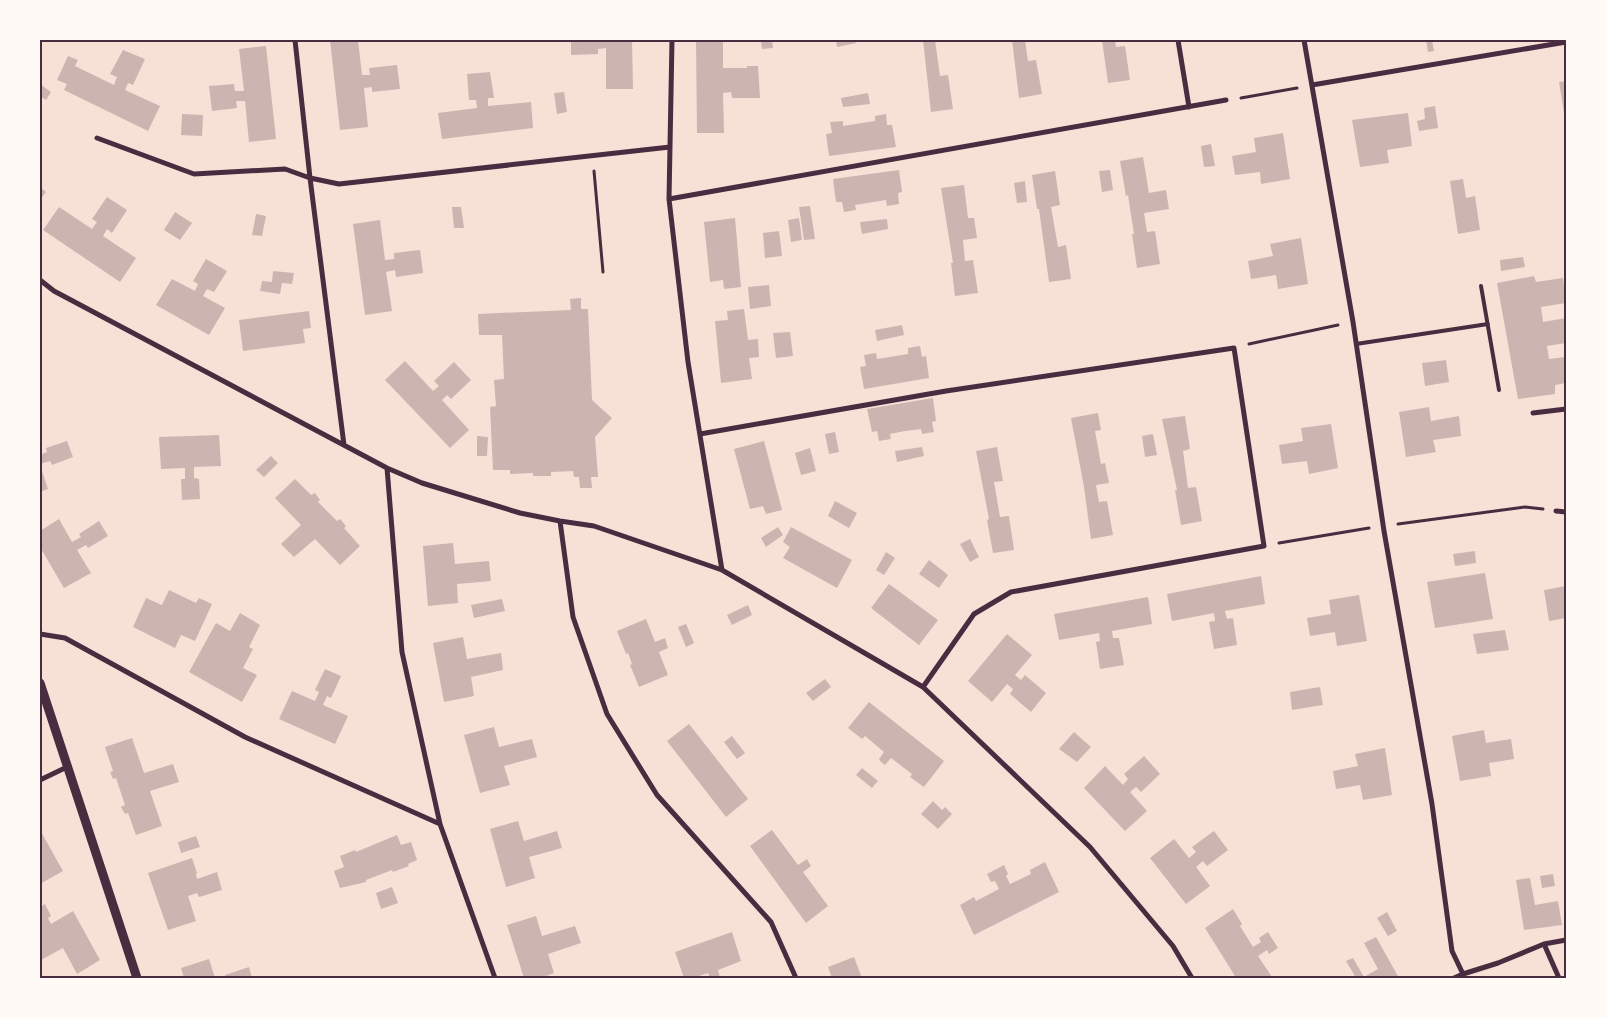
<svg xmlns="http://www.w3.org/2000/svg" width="1606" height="1018" viewBox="0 0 1606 1018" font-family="Helvetica,sans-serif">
<rect width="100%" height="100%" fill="#f7e1d7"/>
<path fill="#ccb4b1" d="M330,40H358L362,75H370L369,68L397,65L400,89L372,92V87L364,88L368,127L340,130Z
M571,40H632L633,89H606V48L598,49V54L571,55Z
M696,40H723V68H747V66H758L760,98H732L731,92L723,93L724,133H697Z
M761,40H772L773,48L762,49Z
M836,40H855L856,43L837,47Z
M923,40H935L940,76L948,75L953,109L931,112Z
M1012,40H1025L1028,61L1036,60L1042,94L1019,98Z
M1102,40H1115L1116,47L1125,46L1130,80L1108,83Z
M1426,40H1432L1434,51L1428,52Z
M266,46L276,139L249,142L245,101H236L237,108L212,111L209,86L234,84L235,91H244L239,49Z
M123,50L145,59L133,85L128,83L125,90L160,106L148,131L64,90L67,84L57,80L68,56L78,60L75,66L114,85L117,77L110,74Z
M490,72L494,98H488V106L531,102L533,128L442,139L438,113L477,108L476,100H469L467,74Z
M1566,81V113H1564L1559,82Z
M40,84L51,92L46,100L40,96Z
M564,92L567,112L557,114L554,93Z
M868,93L870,104L843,107L841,98Z
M1435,106L1438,128L1419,131L1417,121L1425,119L1424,108Z
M1408,113L1412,146L1387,150L1389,163L1360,167L1352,120Z
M182,114L203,115L202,136L181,135Z
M886,114L887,125H892L896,147L829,156L826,134L832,133L830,122L843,121V126L875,121V116Z
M1283,133L1290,179L1261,184L1260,172L1235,175L1232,156L1256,152L1254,138Z
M1211,144L1215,166L1204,167L1201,146Z
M1143,157L1149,193L1166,190L1169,209L1144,213L1147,232L1155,231L1160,264L1137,268L1132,234H1134L1131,215L1128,195L1126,196L1120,161Z
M899,170L902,192L898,193L899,204L887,206L886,200L855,205L856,210L844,212L842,202H836L833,179Z
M1110,170L1113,190L1102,192L1099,171Z
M1055,171L1060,205L1051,207L1058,247L1066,245L1071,279L1049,282L1039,209H1037L1032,175Z
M1463,179L1466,198L1475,196L1480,230L1458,234L1450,181Z
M1025,181L1027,202L1017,203L1014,183Z
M964,185L968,218H974L977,238L963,240L965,261L973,260L978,293L955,296L951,263H953L941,188Z
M40,187L46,192L40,200Z
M107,197L127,210L112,233L107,229L103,236L136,258L120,282L43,230L59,207L92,229L97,222L92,219Z
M810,206L815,239L804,240L799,207Z
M452,207H461L464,228H454Z
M175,212L192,223L180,240L164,230Z
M256,214L266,216L262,236L252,235Z
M735,218L741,287L724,289L723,280L710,282L704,222Z
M799,218L802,240L791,242L788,220Z
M887,219L888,229L862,234L860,222Z
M380,220L385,260L394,259V253L420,250L423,273L396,277L395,270L386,272L392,311L365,315L353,224Z
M779,231L782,256L765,258L763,233Z
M1301,238L1308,284L1278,289L1276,275L1251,279L1248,261L1273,256L1270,244Z
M1523,257L1525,267L1501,271L1500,260Z
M206,259L227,271L214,292L207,289L203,296L225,308L209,335L156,305L172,279L195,291L198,284L193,281Z
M273,271L294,273L292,284L282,283L280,294L260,291L262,281L272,282Z
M1534,276L1536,282L1563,278L1566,303L1541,307L1543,322L1566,318V343L1547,346L1549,359L1566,357V383L1555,385V394L1518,399L1497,283Z
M769,285L771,306L750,309L748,287Z
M581,298V309H588L592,400L612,418L595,437L598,477H591L592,488H580L579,477H574L573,471L551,472V476H533V473L510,474V470H493L490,407L496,406L494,380L504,379L502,335H479L478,314L571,310L570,299Z
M744,309L748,340L758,339L759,357L749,358L752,379L721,383L715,321L728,320L727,311Z
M309,311L311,328L303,329L305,343L243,351L239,320Z
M902,325L904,335L877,341L875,330Z
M790,332L793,356L776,358L773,333Z
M920,346L922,357L926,356L929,378L864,389L860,367L866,366L864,355L876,353L877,359L908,354V348Z
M1446,360L1449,382L1425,386L1422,363Z
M405,361L433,391L439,386L434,381L454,362L471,380L451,399L447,395L442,400L469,430L450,448L385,380Z
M933,398L936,421L932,422L934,432L922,434L921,429L905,431L890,434L891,439L879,441L877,431L872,432L867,409Z
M1429,407L1431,421L1459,416L1461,436L1433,440L1436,452L1406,457L1399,412Z
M1098,413L1101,430L1095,431L1101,464L1105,463L1109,483L1096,485L1099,502L1107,501L1113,535L1091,539L1084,487L1071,418Z
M1185,416L1190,449L1183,451L1188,488L1196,487L1202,521L1181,525L1175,490H1177L1162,419Z
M1331,424L1338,468L1309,474L1307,461L1282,464L1279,445L1303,441L1301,428Z
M835,432L839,452L829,454L825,434Z
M1153,434L1157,455L1145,457L1142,436Z
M219,435L221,466L194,467V478L199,479L200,499L182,500L181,479H185V468L161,469L159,437Z
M477,436L488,437L487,456H477Z
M67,441L73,457L52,465L50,461L40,464V455L47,452L46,448Z
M764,441L782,510L766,514L763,506L750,509L734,449Z
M922,447L924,456L897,462L895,451Z
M997,447L1003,481L994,482L1000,517L1009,516L1014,550L993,553L987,520L989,519L976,451Z
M810,448L816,471L801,475L795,453Z
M271,456L278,463L264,477L256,470Z
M40,465L48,489L40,492Z
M295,479L311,495L315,493L320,500L318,502L337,521L340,519L346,526L344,528L360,546L340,565L315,539L294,557L281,544L301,525L275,498Z
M835,501L857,513L849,528L828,516Z
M59,519L72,542L81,537L79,534L99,521L108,536L88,548L86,545L77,550L91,573L64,588L40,547V531Z
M778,527L783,535L766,547L761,538Z
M791,527L852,560L837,588L783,558L790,547L783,542Z
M970,539L979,557L970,562L960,544Z
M453,543L455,564L489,561L491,581L457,584L458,603L428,606L423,546Z
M1475,551L1476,563L1455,566L1453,554Z
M886,552L895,558L884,575L876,570Z
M929,560L948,575L939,588L919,574Z
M1485,573L1493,619L1435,628L1427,582Z
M1261,576L1265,604L1225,611L1227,619L1233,618L1237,645L1214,649L1209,622L1215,621L1214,613L1172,621L1167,594Z
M889,584L938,620L919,645L871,608Z
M1566,586V618L1549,621L1544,590Z
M169,590L196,603L199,598L212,604L195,641L181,635L175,648L133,627L146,598L162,605Z
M1359,595L1367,641L1337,646L1335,632L1310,636L1307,618L1331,614L1329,600Z
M1148,597L1152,624L1112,631L1113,638H1119L1124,665L1100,669L1096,642L1100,641L1099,633L1059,640L1054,614Z
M502,599L505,611L474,618L471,605Z
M748,605L752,615L732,625L727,615Z
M240,613L260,625L249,647L253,649L243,668L257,675L242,702L189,672L216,623L230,631Z
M646,619L655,642L665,638L668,648L659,652L668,675L639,687L630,665L632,664L628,653L626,654L617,631Z
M686,624L694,643L686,647L678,627Z
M1505,630L1509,650L1477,654L1473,634Z
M1007,634L1032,655L1015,675L1021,680L1025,675L1046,693L1031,712L1010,694L1013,689L1007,684L992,702L968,681Z
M463,637L467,659L501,653L503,670L471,677L474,696L444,702L433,643Z
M325,669L341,676L331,698L327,696L323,705L348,716L335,744L279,719L292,691L315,701L319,692L315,690Z
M825,679L831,687L813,701L806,693Z
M1320,687L1323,705L1292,710L1290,692Z
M869,702L944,761L924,787L910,777L912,774L891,758L885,765L881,762L879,759L884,752L865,736L862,739L848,728Z
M689,724L748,799L726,817L667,741Z
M494,727L499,747L532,739L537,757L504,766L510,785L480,793L464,735Z
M1484,730L1486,743L1511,739L1514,759L1489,763L1491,776L1460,781L1452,736Z
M1074,732L1091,747L1077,762L1059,749Z
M732,736L745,753L737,759L724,742Z
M132,738L144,773L173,764L179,782L150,791L162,826L136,835L128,813L125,814L121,807L125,805L116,778L113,779L110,772L113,771L105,747Z
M1385,748L1392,795L1363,800L1360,785L1336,789L1333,771L1358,766L1355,754Z
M1144,756L1160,774L1141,792L1136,787L1130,792L1147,811L1125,831L1084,788L1105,766L1123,785L1128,779L1124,774Z
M862,768L878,781L872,788L856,775Z
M933,801L942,810L945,807L952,814L938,829L921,814Z
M518,821L524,841L557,831L562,848L529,857L535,878L506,887L490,829Z
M40,830L63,871L40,884Z
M772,830L798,865L807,859L811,866L803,872L828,906L806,923L750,846Z
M1214,831L1228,850L1207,866L1203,861L1196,867L1210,886L1186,904L1150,858L1174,839L1189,858L1196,852L1192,847Z
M397,835L401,845L411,842L417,860L408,864L409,866L393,872L392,870L366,880V882L340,888L334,871L344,867L340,856L355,850L356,852Z
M196,836L200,847L181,853L178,842Z
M192,858L197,873L196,874L197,879L217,872L222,890L199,897L197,893L188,896L196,921L168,930L148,873Z
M1045,862L1059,892L974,935L960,905L974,897L976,901L999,889L995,881L991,882L987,874L1004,865L1008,874L1006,876L1010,884L1031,874L1030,870Z
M1553,874L1555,886L1542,888L1540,876Z
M1530,878L1535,905L1558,901L1562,925L1524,930L1516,880Z
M392,887L398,903L381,909L376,893Z
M45,904L51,916L48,918L51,924L73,911L100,960L77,974L63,948L41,960L40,958V940L41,939L40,936V907Z
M1233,909L1242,924L1240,926L1253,947L1261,942L1259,938L1268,932L1278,948L1269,954L1267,950L1258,956L1272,977L1276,976L1277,978H1236L1230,968L1205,928Z
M1387,912L1397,931L1388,936L1377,918Z
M536,916L542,936L575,926L581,943L548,954L554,973L541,978H524L507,925Z
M732,932L741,961L718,970L720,978H710L708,973L693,978H684L675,952Z
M1376,937L1399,978H1356L1346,961L1353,958L1364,977L1378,969L1364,943Z
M854,957L862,978H832L828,967Z
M209,959L215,978H184L181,968Z
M249,967L252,978H226L225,975Z"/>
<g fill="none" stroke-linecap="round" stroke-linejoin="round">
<path stroke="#4a2c40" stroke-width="3" d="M1241,98L1297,88
M594,171L603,272
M1249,344L1338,325
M1398,524L1525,507L1543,509
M1279,543L1369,528"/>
<path stroke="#4a2c40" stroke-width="4" d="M1481,286L1499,390
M1356,344L1488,324"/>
<path stroke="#4a2c40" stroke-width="5" d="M295,40L310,178L344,445
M672,40L669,199L688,362L722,570
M1178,40L1189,107
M1304,40L1353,322L1384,531L1432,804L1452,951L1463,974
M1312,85L1566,42
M97,138L194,174L285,169L310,178L339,184L670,147
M669,199L1226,100
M40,280L54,291L387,468L422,483L520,513L560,521L594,526L722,570L923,687L1090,847L1173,946L1192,978
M1533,413L1566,409
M700,434L946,391L1234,348L1264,546L1011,592L974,614L923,687
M387,468L402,652L440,824L495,978
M1556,511L1566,512
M560,521L573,617L607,714L657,795L771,922L796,978
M40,634L65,638L245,737L440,824
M40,780L67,767
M1544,944L1559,978
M1454,978L1463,974L1498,963L1544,944L1566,940"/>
<path stroke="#4a2c40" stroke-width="9" d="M40,683L137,978"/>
</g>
<rect width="1606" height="1018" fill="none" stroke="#fffaf5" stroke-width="82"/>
<rect x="41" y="41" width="1524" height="936" fill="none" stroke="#4a2c40" stroke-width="2"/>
</svg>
